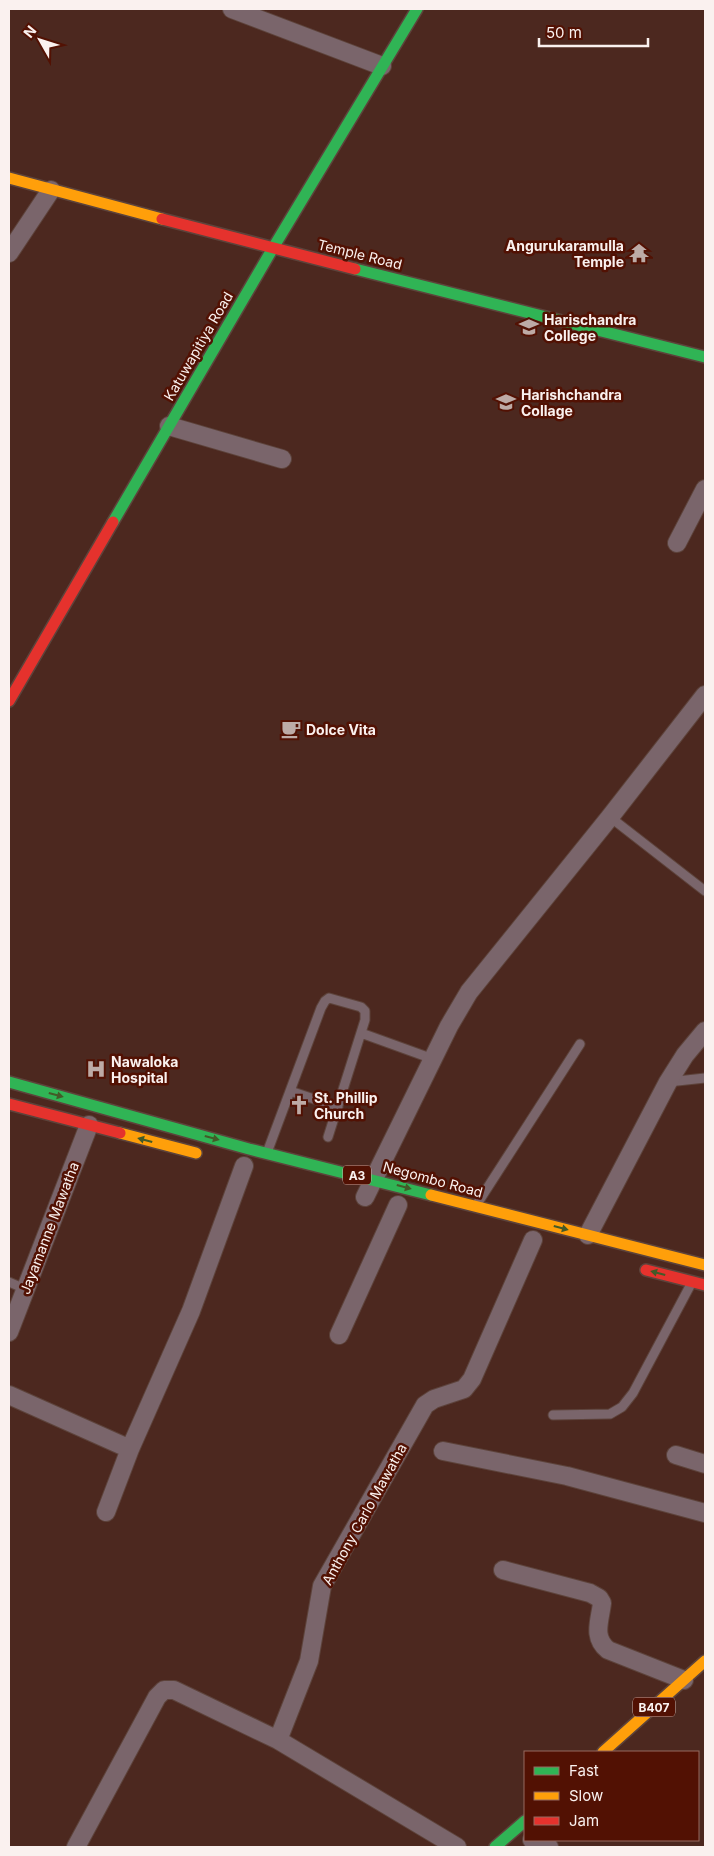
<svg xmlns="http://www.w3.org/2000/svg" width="714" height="1856" viewBox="0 0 714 1856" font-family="Inter,sans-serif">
<rect width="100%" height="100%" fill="#4c281f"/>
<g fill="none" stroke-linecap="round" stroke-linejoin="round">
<defs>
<path id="lane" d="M610,817L705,891
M361,1033L433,1059
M668,1082L705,1078
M290,1091L338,1107
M268,1150L321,1008L325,1001L329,998L361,1007L365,1011V1020L328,1137
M477,1204L580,1044
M9,1282L25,1289
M553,1415L610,1414L622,1407L633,1393L691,1284"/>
<path id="street" d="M232,9L382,66
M9,253L51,190
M169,426L282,459
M677,543L705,489
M365,1197L449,1026L469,992L610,817L705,695
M588,1235L668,1082L685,1055L705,1031
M9,1332L89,1125
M339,1335L398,1205
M9,1395L130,1449
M443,1451L567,1476L705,1513
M676,1455L705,1464
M106,1512L130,1449L191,1311L244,1166
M503,1570L590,1593L599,1598L602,1603C600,1621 592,1637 608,1650L684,1680
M278,1740L309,1661L322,1586L425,1405L434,1399L464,1389L472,1379L533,1240
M532,1840L549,1847
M76,1847L157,1697L164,1690H174L278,1740L457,1847"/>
<path id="fast" d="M355,269L705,357
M113,522L273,248L417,9
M9,1082L249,1149L431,1195
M495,1847L525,1821"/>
<path id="slow" d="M9,178L162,219
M120,1133L196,1153
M431,1195L705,1265
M603,1752L705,1661"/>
<path id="jam" d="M162,219L355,269
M9,701L113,522
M9,1104L120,1133
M646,1270L705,1285"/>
</defs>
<use href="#lane" stroke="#5d433b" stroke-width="11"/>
<use href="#street" stroke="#5d433b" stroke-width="20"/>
<use href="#fast" stroke="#5d433b" stroke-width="14"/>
<use href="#slow" stroke="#5d433b" stroke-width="14"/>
<use href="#jam" stroke="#5d433b" stroke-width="14"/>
<use href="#lane" stroke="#7a656b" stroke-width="9"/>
<use href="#street" stroke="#7a656b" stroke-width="18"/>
<use href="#fast" stroke="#30b455" stroke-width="11"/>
<use href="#slow" stroke="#ff9f0a" stroke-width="11"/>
<use href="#jam" stroke="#e5322d" stroke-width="11"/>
</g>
<defs><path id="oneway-solid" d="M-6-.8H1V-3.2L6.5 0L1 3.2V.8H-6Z" transform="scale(1.25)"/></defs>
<g fill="#435a28">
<use href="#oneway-solid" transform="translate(56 1095) rotate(15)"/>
<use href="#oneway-solid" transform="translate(212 1138) rotate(15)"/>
<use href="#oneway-solid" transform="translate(145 1140) rotate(-165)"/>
<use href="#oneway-solid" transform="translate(404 1187) rotate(15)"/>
<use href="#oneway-solid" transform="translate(561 1228) rotate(15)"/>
<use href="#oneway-solid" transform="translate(658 1273) rotate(-165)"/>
</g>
<defs>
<symbol id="temple-bare" viewBox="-9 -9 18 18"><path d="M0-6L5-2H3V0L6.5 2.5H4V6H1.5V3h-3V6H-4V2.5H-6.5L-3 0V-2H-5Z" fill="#bdaba6" stroke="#521103" stroke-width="2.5" paint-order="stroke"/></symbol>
<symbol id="school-bare" viewBox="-9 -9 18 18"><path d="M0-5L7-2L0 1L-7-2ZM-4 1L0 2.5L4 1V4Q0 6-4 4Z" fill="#bdaba6" stroke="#521103" stroke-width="2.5" paint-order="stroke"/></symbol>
<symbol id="cafe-bare" viewBox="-9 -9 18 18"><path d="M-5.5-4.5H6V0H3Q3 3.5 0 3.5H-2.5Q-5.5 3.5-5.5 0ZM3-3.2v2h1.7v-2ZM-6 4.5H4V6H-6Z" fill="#bdaba6" stroke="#521103" stroke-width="2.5" paint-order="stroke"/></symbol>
<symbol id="hospital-bare" viewBox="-9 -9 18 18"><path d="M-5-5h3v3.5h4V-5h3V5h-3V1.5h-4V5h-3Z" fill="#bdaba6" stroke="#521103" stroke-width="2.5" paint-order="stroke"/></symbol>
<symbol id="church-bare" viewBox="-9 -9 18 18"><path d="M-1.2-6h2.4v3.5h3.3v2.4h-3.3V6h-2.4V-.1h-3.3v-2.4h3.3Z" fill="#bdaba6" stroke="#521103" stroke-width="2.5" paint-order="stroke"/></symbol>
</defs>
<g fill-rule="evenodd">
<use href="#temple-bare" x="625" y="239" width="28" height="28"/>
<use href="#school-bare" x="515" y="313" width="28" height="28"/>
<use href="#school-bare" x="492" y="388" width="28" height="28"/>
<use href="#cafe-bare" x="277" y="715" width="28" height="28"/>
<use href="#hospital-bare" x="82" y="1055" width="28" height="28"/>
<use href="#church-bare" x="285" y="1091" width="28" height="28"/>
</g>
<g text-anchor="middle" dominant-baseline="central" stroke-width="5" stroke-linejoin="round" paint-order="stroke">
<g fill="#521103" stroke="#c8aea8" stroke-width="1">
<rect x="343" y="1165.5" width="28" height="19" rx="4"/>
<rect x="633" y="1697.5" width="42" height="19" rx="4"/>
</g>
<g font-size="12" font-weight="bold" fill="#faf1ef">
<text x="357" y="1175">A3</text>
<text x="654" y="1707">B407</text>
</g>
<g font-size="14" font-weight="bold" fill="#faf1ef" stroke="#521103" text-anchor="start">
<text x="624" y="245" text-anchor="end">Angurukaramulla<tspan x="624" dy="16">Temple</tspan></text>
<text x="544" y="319">Harischandra<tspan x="544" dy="16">College</tspan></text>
<text x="521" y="394">Harishchandra<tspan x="521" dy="16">Collage</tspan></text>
<text x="306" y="729">Dolce Vita</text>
<text x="111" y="1061">Nawaloka<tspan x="111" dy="16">Hospital</tspan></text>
<text x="314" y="1097">St. Phillip<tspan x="314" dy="16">Church</tspan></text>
</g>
<g font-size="14" fill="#faf1ef" stroke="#521103">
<text transform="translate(360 254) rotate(14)">Temple Road</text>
<text transform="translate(198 346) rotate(-60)">Katuwapitiya Road</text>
<text transform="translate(433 1179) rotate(15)">Negombo Road</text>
<text transform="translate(49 1228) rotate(-69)">Jayamanne Mawatha</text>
<text transform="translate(364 1514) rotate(-61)">Anthony Carlo Mawatha</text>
</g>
</g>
<rect width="714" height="1856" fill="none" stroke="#faf1ef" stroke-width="20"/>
<rect x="524" y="1751" width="175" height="90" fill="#521103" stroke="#956b61"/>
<rect x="534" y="1767" width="25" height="8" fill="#30b455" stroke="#956b61"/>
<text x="569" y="1776" font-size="15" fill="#faf1ef">Fast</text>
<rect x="534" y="1792" width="25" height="8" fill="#ff9f0a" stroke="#956b61"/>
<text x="569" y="1801" font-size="15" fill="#faf1ef">Slow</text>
<rect x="534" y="1817" width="25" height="8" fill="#e5322d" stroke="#956b61"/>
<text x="569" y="1826" font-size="15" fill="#faf1ef">Jam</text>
<g transform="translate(40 40) rotate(309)" stroke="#521103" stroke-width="4" paint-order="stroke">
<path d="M0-4L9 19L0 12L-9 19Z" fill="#faf1ef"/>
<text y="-8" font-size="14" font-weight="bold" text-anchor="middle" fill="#faf1ef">N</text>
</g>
<path d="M539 38v8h109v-8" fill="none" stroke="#faf1ef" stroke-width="2.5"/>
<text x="546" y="38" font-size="15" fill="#faf1ef" stroke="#521103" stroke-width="4" paint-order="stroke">50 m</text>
</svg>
